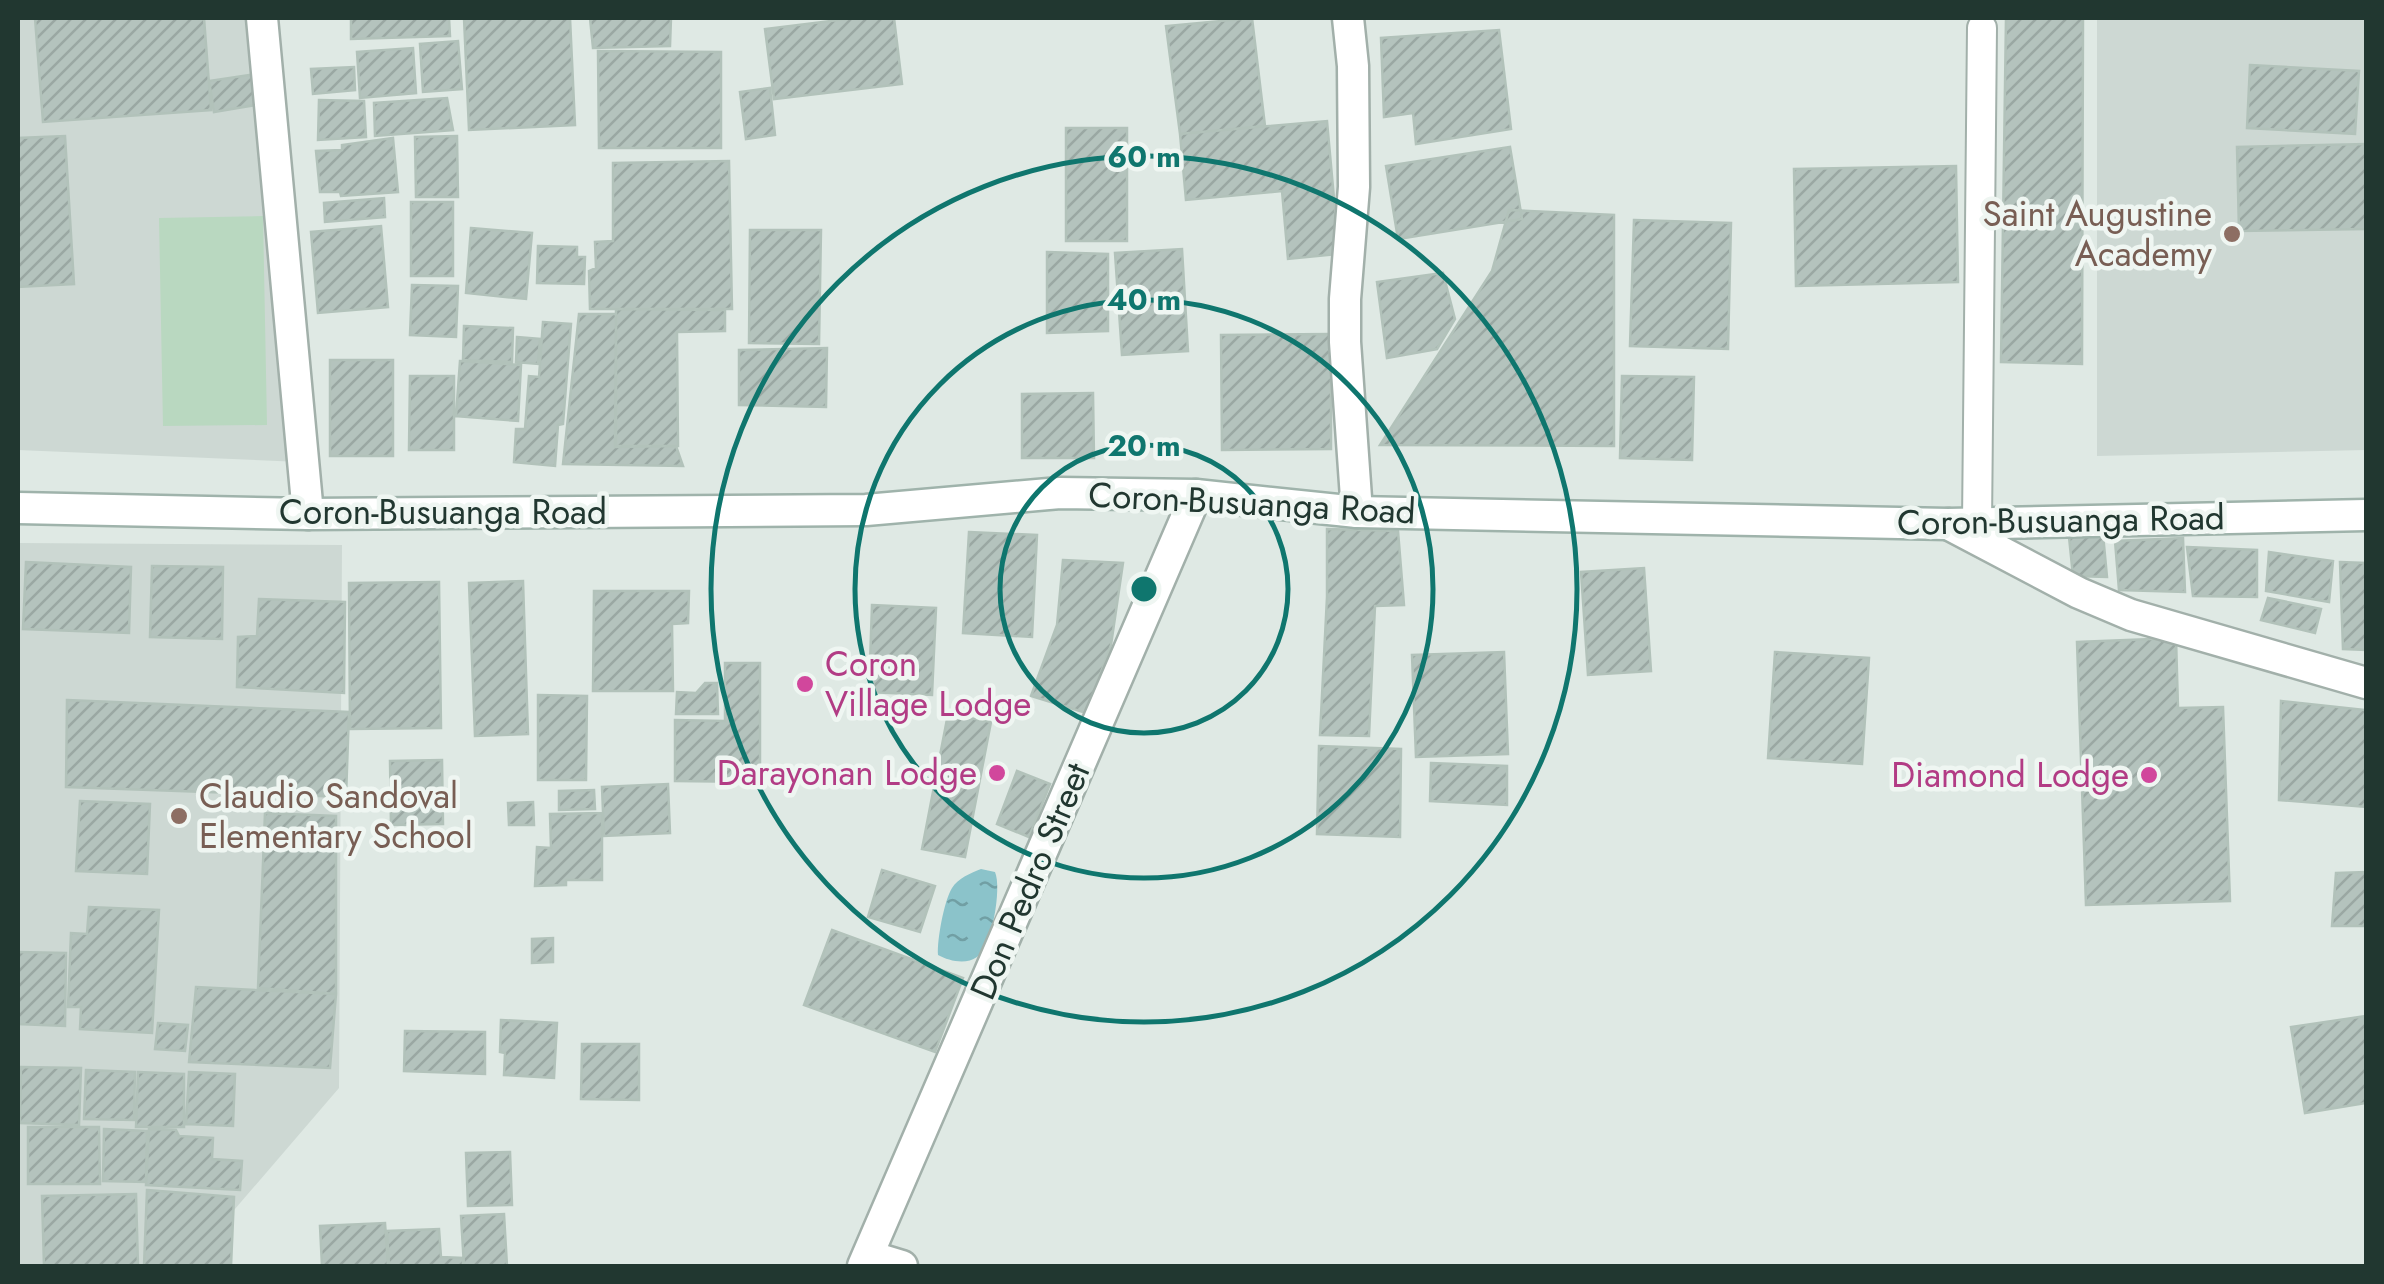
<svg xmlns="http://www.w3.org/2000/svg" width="2384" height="1284" viewBox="0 0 2384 1284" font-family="Jost,sans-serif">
<defs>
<pattern id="water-ripples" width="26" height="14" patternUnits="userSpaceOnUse" patternTransform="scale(2.5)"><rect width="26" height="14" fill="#8bc3ca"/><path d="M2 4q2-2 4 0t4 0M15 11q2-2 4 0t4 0" fill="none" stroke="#719fa4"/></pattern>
<pattern id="building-hatch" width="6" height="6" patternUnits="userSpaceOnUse" patternTransform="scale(2.5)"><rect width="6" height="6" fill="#b4c3bd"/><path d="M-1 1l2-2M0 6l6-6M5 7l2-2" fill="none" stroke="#9aa8a3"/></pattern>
</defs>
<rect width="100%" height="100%" fill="#dfe9e4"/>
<path fill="#cdd8d3" d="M18,18H252L301,462L18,450Z
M2097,18H2366V450L2097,456Z
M18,543L342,545L339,1088L186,1266H18Z"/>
<path fill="#b9d8c0" d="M263,216L267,425L163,426L159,218Z"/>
<path fill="url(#water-ripples)" d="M981,869L995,872C1002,888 992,947 977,957C966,965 949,961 938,955C937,940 944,901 952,888C958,878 971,873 981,869Z"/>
<path fill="url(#building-hatch)" stroke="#b2c2ba" stroke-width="2.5" d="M35,18H204L211,110L43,122Z
M351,18H449L450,36L351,39Z
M464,18H570L575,125L469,130Z
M590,18H674H671L670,46L593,48Z
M855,18H894L902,84L774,99L765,29Z
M1252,18L1265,126L1180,134L1166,26Z
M2006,18H2083L2082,364L2001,362Z
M1499,30L1511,129L1416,144L1413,113L1384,117L1381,38Z
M458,41L462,89L423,92L420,44Z
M413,48L416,93L360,98L357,52Z
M598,51L721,52V148H599Z
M2250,65L2359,71L2355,134L2247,128Z
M354,67L355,90L313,94L311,69Z
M262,73L267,103L214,112L209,81Z
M770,88L775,135L746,139L740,92Z
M447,98L453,130L375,136L374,103Z
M319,100L364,101L366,137L318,140Z
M1327,121L1339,254L1288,259L1282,191L1186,200L1180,134Z
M1066,128H1127V241H1066Z
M65,136L74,284L18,287V138Z
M457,136L458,197H416L415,137Z
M393,138L398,192L341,196L340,192H320L316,151L342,150V145Z
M2366,144V229L2239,231L2237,147Z
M1510,147L1522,219L1398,239L1386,166Z
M729,161L732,309H590L589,271L596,268L595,242L613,241V163Z
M1956,166L1958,282L1796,286L1794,169Z
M384,198L385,217L325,222L324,203Z
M411,202H453V276H411Z
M1509,210L1614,215V446L1380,445L1492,271Z
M1634,220L1731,223L1728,349L1630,346Z
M381,226L388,307L318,313L311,232Z
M471,228L532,233L526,299L466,293Z
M750,230H821L819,344L749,343Z
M538,246L577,247V257H585L584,284L537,283Z
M1182,249L1188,351L1122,355L1115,253Z
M1047,252L1108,254V331L1047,333Z
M1443,273L1455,319L1437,349L1387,358L1377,282Z
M412,285L458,286L456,337L410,335Z
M616,309L725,310V331L677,332L678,446H616Z
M579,314H616L615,447L676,446L683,466L563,464Z
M543,322L571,324L563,424L558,425L555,466L514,462L516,429H525L529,376L539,377Z
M464,326L513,328L512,362L463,360Z
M1331,334V449L1222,450L1221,335Z
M517,337L540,339L538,364L516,362Z
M827,348L826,407L739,405V350Z
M330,360H393V456H330Z
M460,361L521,365L518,421L456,416Z
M410,376H454V450H409Z
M1622,376L1694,377L1692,460L1620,458Z
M1093,393L1094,458H1022V394Z
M1327,529L1398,531L1404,605L1375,606L1369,736L1320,735L1327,597Z
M969,532L1037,535L1032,637L963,633Z
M2103,534L2107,577L2073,576L2069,537Z
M2183,538L2185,592L2119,590L2115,541Z
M2187,547L2257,550V597L2193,596Z
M2269,552L2333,561L2329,602L2266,591Z
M1063,560L1123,563L1111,645L1086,713L1031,696L1057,625Z
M26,562L131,567L129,633L23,629Z
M2340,562L2366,563V650L2343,649Z
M152,566L223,567L222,639L150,637Z
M1644,568L1651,671L1588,675L1581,572Z
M523,581L528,734L475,736L469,583Z
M439,582L441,728L350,729L349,583Z
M594,591H689L688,623L672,624L673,691H593Z
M2268,598L2321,609L2315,633L2261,620Z
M259,599L345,602L344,693L237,687L238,637L257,636Z
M872,605L936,608L932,695L869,692Z
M2176,638L2178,708L2223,707L2230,901L2086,905L2077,642Z
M1504,652L1508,754L1416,757L1412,655Z
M1775,652L1869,658L1862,764L1768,758Z
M725,663H760V782L675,781V720L725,721Z
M705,683H717L718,714H676L677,692L696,693Z
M538,695L587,696L586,780H538Z
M67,700L349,712L346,797L66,787Z
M2281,701L2366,710V807L2279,800Z
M948,714L991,722L965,857L922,849Z
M1319,746L1401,749L1400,837L1317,834Z
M442,760L443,824L391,825L390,761Z
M1431,763L1507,766V805L1430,801Z
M1017,771L1050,784L1029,837L997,824Z
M668,784L670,833L604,836L602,787Z
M594,790L595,809L559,810V791Z
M80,801L150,804L147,874L76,871Z
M533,802L534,825H509L508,803Z
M265,813L336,816V994L258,988Z
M602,813V880H566V885L535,886L537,847L551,848L550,814Z
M882,870L935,886L920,932L868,917Z
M2336,873L2366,872V926H2332Z
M89,907L159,910L152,1033L80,1029L81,1007H68L71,933L87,934Z
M832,930L963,978L935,1052L804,1005Z
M553,938V962L532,963V939Z
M18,952L66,953L65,1026L18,1024Z
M196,987L336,994L330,1068L189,1062Z
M2366,1016V1103L2305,1113L2291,1027Z
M501,1020L557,1023L554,1078L504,1075L505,1053L500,1052Z
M158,1023L188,1025L185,1051L155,1049Z
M405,1031L485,1032V1074L404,1071Z
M582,1044H639V1100L581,1099Z
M21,1067L81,1068L79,1125L20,1123Z
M86,1070L135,1072L134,1120L84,1119Z
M138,1072L184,1074V1127H136Z
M189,1072L235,1074L233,1126L186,1124Z
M28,1127H99L100,1184H28Z
M104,1129L147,1131L146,1182L103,1181Z
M149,1129L176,1130L179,1136L213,1138L212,1159L242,1161L240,1190L146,1185Z
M510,1152L512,1205L468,1206L466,1153Z
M147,1190L234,1197L231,1266H144Z
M136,1194L138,1266H44L42,1196Z
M504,1214L507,1266H464L461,1216Z
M385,1223L388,1266H322L320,1226Z
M439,1229L441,1257L463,1258V1266H389L387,1231Z"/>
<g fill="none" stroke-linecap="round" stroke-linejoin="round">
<defs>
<path id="lane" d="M1977,524L1982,28"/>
<path id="street" d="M262,18L308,514
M1348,18L1353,66L1354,187L1345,299V342L1357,512
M1948,524L2079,593L2131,615L2366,683
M869,1256L902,1266
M863,1266L1196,495"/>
<path id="secondary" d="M18,508L308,514L866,510L1060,493L1196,495L1357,512L1948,524L2366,515"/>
</defs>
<use href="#lane" stroke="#a2b0aa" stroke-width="32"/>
<use href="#street" stroke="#a2b0aa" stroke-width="35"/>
<use href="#secondary" stroke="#9fb3ab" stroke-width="35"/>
<use href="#lane" stroke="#fff" stroke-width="28"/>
<use href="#street" stroke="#fff" stroke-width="30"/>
<use href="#secondary" stroke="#fff" stroke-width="30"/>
</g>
<g fill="none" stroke="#0f766e" stroke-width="5">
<circle cx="1144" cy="589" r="144"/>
<circle cx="1144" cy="589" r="289"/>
<circle cx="1144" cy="589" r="433"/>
</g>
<g fill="#8d6e63" stroke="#eff6f2" stroke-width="4">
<circle cx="2232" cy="234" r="10"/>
<circle cx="179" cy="816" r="10"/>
</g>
<g fill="#d1479c" stroke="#eff6f2" stroke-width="4">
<circle cx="805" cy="684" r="10"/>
<circle cx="997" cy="773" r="10"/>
<circle cx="2149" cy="775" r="10"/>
</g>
<g text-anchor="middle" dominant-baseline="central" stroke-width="9" stroke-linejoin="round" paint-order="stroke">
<g font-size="35" fill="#785e54" stroke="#eff6f2" text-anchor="end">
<text x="2212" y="214">Saint Augustine<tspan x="2212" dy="40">Academy</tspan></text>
<text x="199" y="796" text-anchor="start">Claudio Sandoval<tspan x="199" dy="40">Elementary School</tspan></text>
</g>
<g font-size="35" fill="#213730" stroke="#eff6f2">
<text transform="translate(1252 503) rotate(3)">Coron-Busuanga Road</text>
<text x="443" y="512">Coron-Busuanga Road</text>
<text transform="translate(2061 520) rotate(-1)">Coron-Busuanga Road</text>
<text transform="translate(1030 881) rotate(-67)">Don Pedro Street</text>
</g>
<g font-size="35" fill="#b23c85" stroke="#eff6f2" text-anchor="end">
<text x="825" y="664" text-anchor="start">Coron<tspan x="825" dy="40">Village Lodge</tspan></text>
<text x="977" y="773">Darayonan Lodge</text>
<text x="2129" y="775">Diamond Lodge</text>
</g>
</g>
<circle cx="1144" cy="589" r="15" fill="#0f766e" stroke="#eff6f2" stroke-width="5"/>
<g font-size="30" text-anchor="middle" font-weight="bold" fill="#0f766e" stroke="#eff6f2" stroke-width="9" stroke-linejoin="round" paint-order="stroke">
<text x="1144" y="167">60 m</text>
<text x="1144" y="310">40 m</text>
<text x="1144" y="456">20 m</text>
</g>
<rect width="2384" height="1284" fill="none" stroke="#213730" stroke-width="40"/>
</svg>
